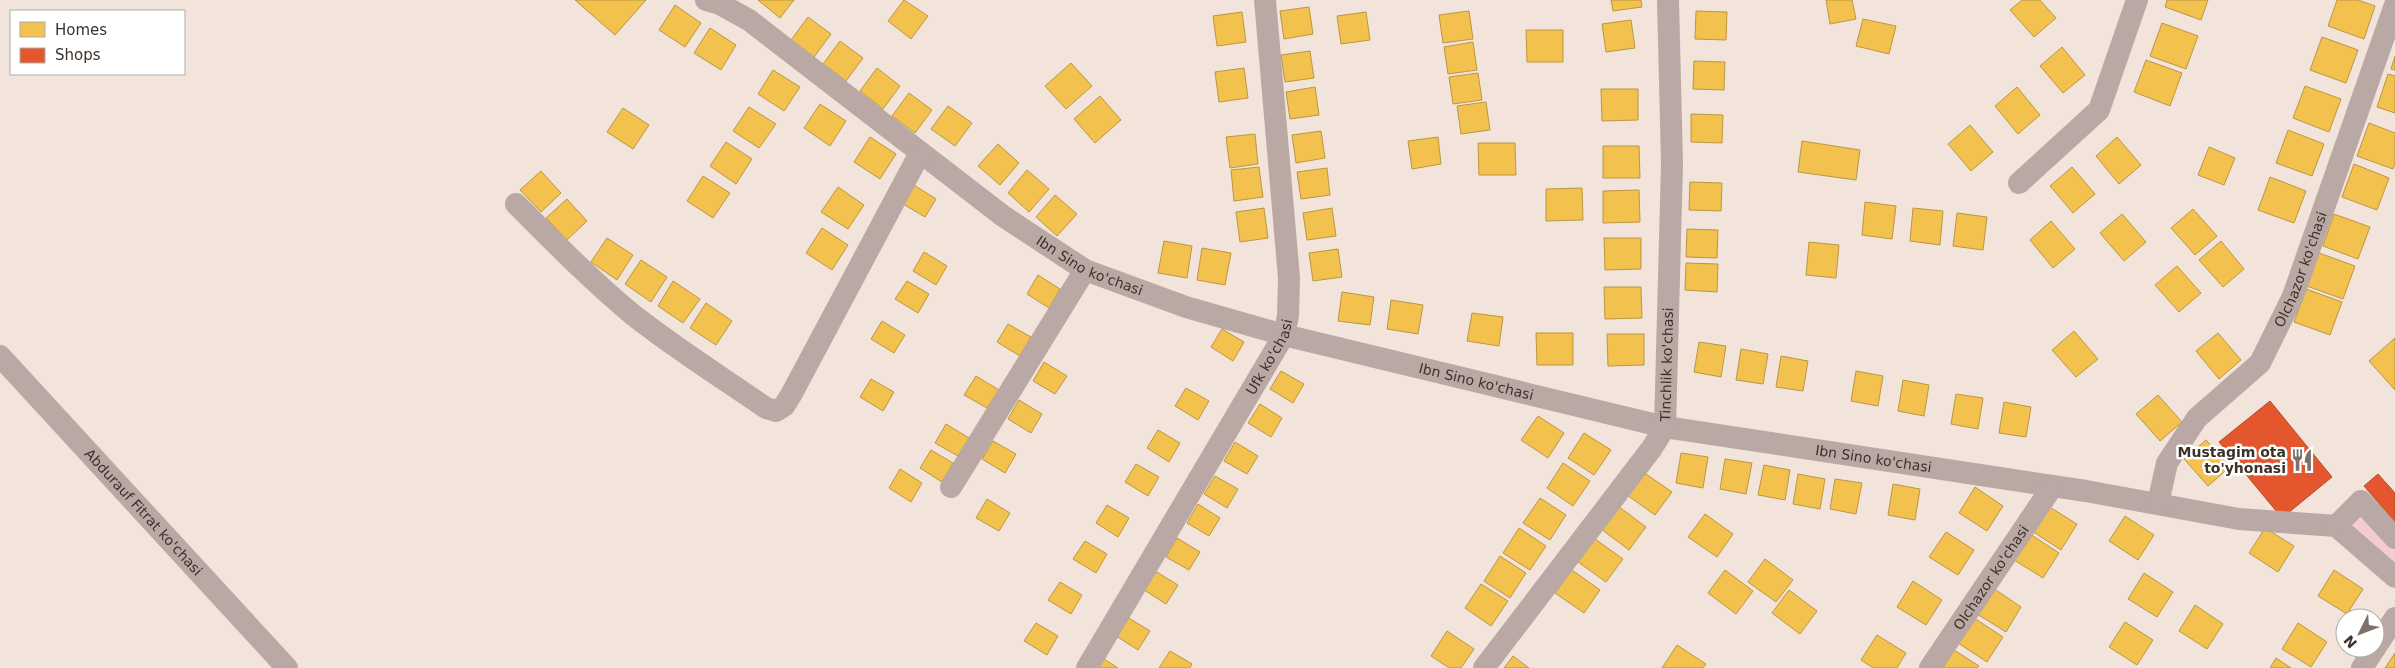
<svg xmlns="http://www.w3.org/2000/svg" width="2395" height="668" viewBox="0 0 2395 668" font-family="'DejaVu Sans',sans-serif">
<rect width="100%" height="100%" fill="#f2e4da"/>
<path fill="#f3ccd2" d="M2363,515L2395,549V566L2351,527Z"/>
<path fill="#f2c14e" stroke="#bb9643" d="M575,0H646L615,35Z
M758,0H794L780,18Z
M904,0L928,16L911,39L888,21Z
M1611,0H1641L1642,7L1613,11Z
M1826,0H1852L1856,19L1830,24Z
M2022,0H2040L2056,18L2034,37L2010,10Z
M2167,0H2208L2201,20L2165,7Z
M2337,0H2358L2375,6L2364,39L2328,26Z
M675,5L701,23L685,47L659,30Z
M1309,7L1313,34L1284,39L1280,11Z
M1469,11L1473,39L1443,43L1439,15Z
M1696,11L1727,12L1726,40L1695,39Z
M1242,12L1246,42L1217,46L1213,16Z
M1366,12L1370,40L1341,44L1337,16Z
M808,17L831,34L814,57L791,40Z
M1863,19L1896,26L1889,54L1856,46Z
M1631,20L1635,48L1606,52L1602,24Z
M2162,23L2198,36L2186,69L2150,56Z
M710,28L736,45L721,70L694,53Z
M1526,30H1563V62H1527Z
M2322,37L2358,50L2346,83L2310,70Z
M840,41L863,58L846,81L823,64Z
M1473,42L1477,70L1448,74L1444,47Z
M2062,47L2085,75L2063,93L2040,66Z
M1310,51L1314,78L1285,82L1281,55Z
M2395,56V70L2391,69Z
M2146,60L2182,73L2170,106L2134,92Z
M1694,61L1725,62L1724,90L1693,89Z
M1071,63L1092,86L1066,109L1045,86Z
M877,68L900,86L883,109L860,91Z
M1244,68L1248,98L1219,102L1215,72Z
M773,70L800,87L784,111L758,94Z
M1478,73L1482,100L1453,104L1449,77Z
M2388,74L2395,76V113L2377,107Z
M2305,86L2341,99L2329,132L2293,118Z
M1315,87L1319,115L1290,119L1286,92Z
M2017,87L2040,115L2018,134L1995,106Z
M1601,89H1638V120L1602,121Z
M909,93L932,110L915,133L892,116Z
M1100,96L1121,120L1095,143L1074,119Z
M1486,102L1490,130L1461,134L1457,106Z
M820,104L846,121L830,146L804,128Z
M948,106L972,123L955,146L931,129Z
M749,107L776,124L759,148L733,131Z
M623,108L649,125L633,149L607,132Z
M1691,114L1723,115L1722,143L1691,142Z
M2369,123L2395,133V164L2393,169L2357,156Z
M1970,125L1993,152L1971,171L1948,144Z
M2288,130L2324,144L2312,176L2276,163Z
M1321,131L1325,158L1296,163L1292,135Z
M1255,134L1258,164L1230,168L1226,137Z
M870,137L896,154L880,179L854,162Z
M1438,137L1441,164L1412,169L1408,141Z
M2117,137L2141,165L2119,184L2096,156Z
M1802,141L1860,150L1856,180L1798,172Z
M726,142L752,159L736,184L710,166Z
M1478,143H1515L1516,175H1479Z
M998,144L1019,163L1000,185L978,166Z
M1603,146H1639L1640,178H1603Z
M2209,147L2235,158L2224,185L2198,175Z
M2354,164L2389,178L2377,210L2342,197Z
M1259,167L1263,197L1234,201L1231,170Z
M2072,167L2095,194L2073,213L2050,186Z
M1327,168L1330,195L1301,199L1297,172Z
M1027,170L1049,189L1029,212L1008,193Z
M541,171L561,193L541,212L520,190Z
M703,176L730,193L713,218L687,201Z
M2270,177L2306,191L2294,223L2258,210Z
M1690,182L1722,183L1721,211L1689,210Z
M914,185L936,199L925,217L903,204Z
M838,187L864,205L848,229L821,212Z
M1582,188L1583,220L1546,221V189Z
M1639,190L1640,222L1603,223V191Z
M1055,195L1077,214L1057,236L1036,217Z
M567,199L587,221L567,240L546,218Z
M1865,202L1896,206L1892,239L1862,235Z
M1264,208L1268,238L1240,242L1236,212Z
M1332,208L1336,236L1307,240L1303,213Z
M1913,208L1943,211L1940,245L1910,241Z
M2193,209L2217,236L2195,255L2171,228Z
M1957,213L1987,217L1983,250L1953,246Z
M2122,214L2146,242L2124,261L2100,233Z
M2334,214L2370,227L2358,259L2323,246Z
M2051,221L2075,249L2053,268L2030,240Z
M822,228L848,245L832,270L806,253Z
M1687,229L1718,230L1717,258L1686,257Z
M607,238L633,255L617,280L591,262Z
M1604,238H1641V269L1605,270Z
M1164,241L1192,246L1187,278L1158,273Z
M2221,241L2244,269L2223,287L2199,260Z
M1809,242L1839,245L1836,278L1806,275Z
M1202,248L1231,253L1225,285L1197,280Z
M1338,249L1342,277L1313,281L1309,253Z
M924,252L947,266L936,285L913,271Z
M2319,253L2355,266L2343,299L2307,286Z
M641,260L667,277L651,302L625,284Z
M1686,263L1718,264L1717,292L1685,290Z
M2177,266L2201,293L2179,312L2155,285Z
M1038,275L1060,289L1049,308L1027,294Z
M673,281L700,299L683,323L658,306Z
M907,281L929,294L918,313L895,299Z
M1604,287H1641L1642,318L1605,319Z
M2306,289L2342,302L2330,335L2294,322Z
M1342,292L1374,297L1370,325L1338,321Z
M1391,300L1423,305L1418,334L1387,329Z
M706,303L732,321L716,345L690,328Z
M1472,313L1503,317L1499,346L1467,341Z
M882,321L905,335L894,353L871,339Z
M1008,324L1031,337L1020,356L997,342Z
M1222,329L1244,342L1233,361L1211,347Z
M2074,331L2098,359L2076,377L2052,350Z
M1536,333H1573V365H1537Z
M2218,333L2241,360L2219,379L2196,351Z
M1607,334H1644V365L1608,366Z
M2395,338V390L2369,361Z
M1699,342L1726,346L1721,377L1694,372Z
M1741,349L1768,354L1763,384L1736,380Z
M1781,356L1808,361L1803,391L1776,387Z
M1044,362L1067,376L1055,394L1033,381Z
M1281,371L1304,384L1293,403L1270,389Z
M1856,371L1883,376L1878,406L1851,401Z
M976,376L999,390L987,408L964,395Z
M871,379L894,392L883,411L860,397Z
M1903,380L1929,385L1924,416L1898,411Z
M1186,388L1209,401L1198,420L1175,406Z
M1956,394L1983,398L1978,429L1951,424Z
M2158,395L2182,422L2160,441L2136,414Z
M1019,400L1042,414L1031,433L1008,419Z
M2004,402L2031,407L2026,437L1999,433Z
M1260,404L1282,418L1271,437L1248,423Z
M1538,416L1564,433L1548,458L1521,440Z
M946,424L969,438L958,456L935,443Z
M1158,430L1180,443L1169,462L1147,448Z
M1584,433L1611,450L1594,475L1568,458Z
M2206,440L2230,467L2208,486L2184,459Z
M993,441L1016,454L1005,473L982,459Z
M1235,442L1258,456L1247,474L1224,461Z
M931,450L953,463L942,482L920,468Z
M1681,453L1708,457L1703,488L1676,483Z
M1725,459L1752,463L1746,494L1720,489Z
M1563,463L1590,481L1573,506L1547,488Z
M1136,464L1159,477L1148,496L1125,482Z
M1764,465L1790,470L1785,500L1758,495Z
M900,469L922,483L911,502L889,488Z
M1643,472L1672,492L1655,515L1627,495Z
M1798,474L1825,479L1820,509L1793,504Z
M1215,476L1238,489L1227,508L1204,494Z
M1835,479L1862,483L1856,514L1830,509Z
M1893,484L1920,489L1915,520L1888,515Z
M1975,487L2003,506L1987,531L1959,513Z
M1540,498L1566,515L1550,540L1523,523Z
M987,499L1010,513L999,531L976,518Z
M1198,504L1220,518L1209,536L1187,523Z
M1107,505L1129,518L1118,537L1096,523Z
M1618,506L1646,527L1629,550L1601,529Z
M2048,506L2077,524L2061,550L2032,531Z
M1705,514L1733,534L1717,557L1688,537Z
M2125,516L2154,535L2138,560L2109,541Z
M1519,528L1546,546L1530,570L1503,553Z
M2265,528L2294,546L2278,572L2249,553Z
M1946,532L1974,550L1958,575L1929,557Z
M2030,534L2059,553L2043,578L2014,560Z
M1177,538L1200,552L1189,570L1166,557Z
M1595,539L1623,559L1606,582L1578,562Z
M1085,541L1107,554L1096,573L1073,559Z
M1500,556L1526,573L1510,598L1484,581Z
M1765,559L1793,580L1776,602L1748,582Z
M1572,570L1600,590L1584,613L1555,593Z
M1725,570L1753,591L1736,614L1708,593Z
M2334,570L2363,589L2347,614L2318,596Z
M1155,571L1178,585L1166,604L1144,590Z
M2144,573L2173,592L2157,617L2128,599Z
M1913,581L1942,600L1926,625L1897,607Z
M1060,582L1082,595L1071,614L1048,600Z
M1481,584L1508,601L1491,626L1465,608Z
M1993,588L2021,607L2006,632L1977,614Z
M1789,590L1817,611L1800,634L1772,613Z
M2195,605L2223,624L2207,649L2179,631Z
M1127,617L1150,631L1138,650L1116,636Z
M1974,618L2003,637L1987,662L1958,643Z
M2125,622L2153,640L2137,665L2109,647Z
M1036,623L1058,636L1047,655L1024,641Z
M2298,623L2327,642L2311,667L2282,649Z
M1447,631L1474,649L1461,668H1449L1431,656Z
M1877,635L1906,653L1897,668H1873L1861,660Z
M1677,645L1706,664L1703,668H1662Z
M1954,650L1979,666L1977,668H1943Z
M1170,651L1192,664L1190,668H1159Z
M2395,653V668H2385Z
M1513,656L1529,668H1504Z
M1101,657L1118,668H1094Z
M2276,658L2291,668H2270Z"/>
<path fill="#e4572e" stroke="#b24c2d" d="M2270,401L2332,477L2282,518L2219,442Z
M2378,474L2395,493V522L2364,486Z"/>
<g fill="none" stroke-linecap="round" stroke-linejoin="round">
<g stroke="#baa8a4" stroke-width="22">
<path id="s1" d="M706,0L720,4L749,20L1003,216L1085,270L1186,307L1284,335L1665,427L2086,491L2239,519L2336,526L2395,577"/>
<path d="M2019,183L2099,110L2137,0"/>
<path d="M516,204C554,242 591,280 632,314C675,348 721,377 766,408L776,411L784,406L791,395L920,153"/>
<path id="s2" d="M0,356L287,668"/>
<path d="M951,487L1085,270"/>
<path id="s3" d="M2158,503L2167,463L2197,418L2260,363L2293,296L2395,5"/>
<path d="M2336,526L2361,501L2395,538"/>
<path d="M2375,648L2395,618"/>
<path id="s4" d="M1087,668L1284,335L1288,316L1289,278L1265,0"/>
<path id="s5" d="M1484,668L1652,448L1665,427L1672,164L1668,0"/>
<path id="s6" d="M1930,668L2052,487"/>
<path d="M2362,668L2375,648"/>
</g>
</g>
<defs>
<symbol id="restaurant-bare" viewBox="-9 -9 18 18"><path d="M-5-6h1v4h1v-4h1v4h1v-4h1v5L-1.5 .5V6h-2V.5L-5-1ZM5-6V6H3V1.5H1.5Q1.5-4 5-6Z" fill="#7c7068" stroke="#fff" stroke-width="2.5" paint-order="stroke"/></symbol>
</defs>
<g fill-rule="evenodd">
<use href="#restaurant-bare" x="2286" y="444" width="32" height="32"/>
</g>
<g text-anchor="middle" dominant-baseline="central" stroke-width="5" stroke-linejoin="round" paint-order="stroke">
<g font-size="14" fill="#3c322a" stroke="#fff">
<text stroke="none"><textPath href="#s1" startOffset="469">Ibn Sino ko'chasi</textPath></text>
<text stroke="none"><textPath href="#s3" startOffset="281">Olchazor ko'chasi</textPath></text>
<text stroke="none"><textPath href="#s4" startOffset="361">Ufk ko'chasi</textPath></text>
<text stroke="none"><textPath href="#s5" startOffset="364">Tinchlik ko'chasi</textPath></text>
<text stroke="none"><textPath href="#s1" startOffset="874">Ibn Sino ko'chasi</textPath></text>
<text stroke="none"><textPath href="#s1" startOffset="1279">Ibn Sino ko'chasi</textPath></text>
<text stroke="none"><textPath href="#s2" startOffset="212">Abdurauf Fitrat ko'chasi</textPath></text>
<text stroke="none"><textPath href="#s6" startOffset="109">Olchazor ko'chasi</textPath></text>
</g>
<g font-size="14" font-weight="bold" fill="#3c322a" stroke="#fff" text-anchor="end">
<text x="2286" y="452">Mustagim ota<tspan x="2286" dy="16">to'yhonasi</tspan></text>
</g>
</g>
<rect x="10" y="10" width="175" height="65" fill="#ffffff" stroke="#b1adaa"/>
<rect x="20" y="22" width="25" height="15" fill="#f2c14e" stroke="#b1adaa"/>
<text x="55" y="35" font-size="15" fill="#3c322a">Homes</text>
<rect x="20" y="48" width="25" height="15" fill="#e4572e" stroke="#b1adaa"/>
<text x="55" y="60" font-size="15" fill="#3c322a">Shops</text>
<g transform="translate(2360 633) rotate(228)"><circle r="24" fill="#ffffff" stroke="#b1adaa"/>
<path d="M0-4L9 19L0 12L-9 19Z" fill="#7c7068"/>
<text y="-8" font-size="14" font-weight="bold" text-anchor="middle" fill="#3c322a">N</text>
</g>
</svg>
